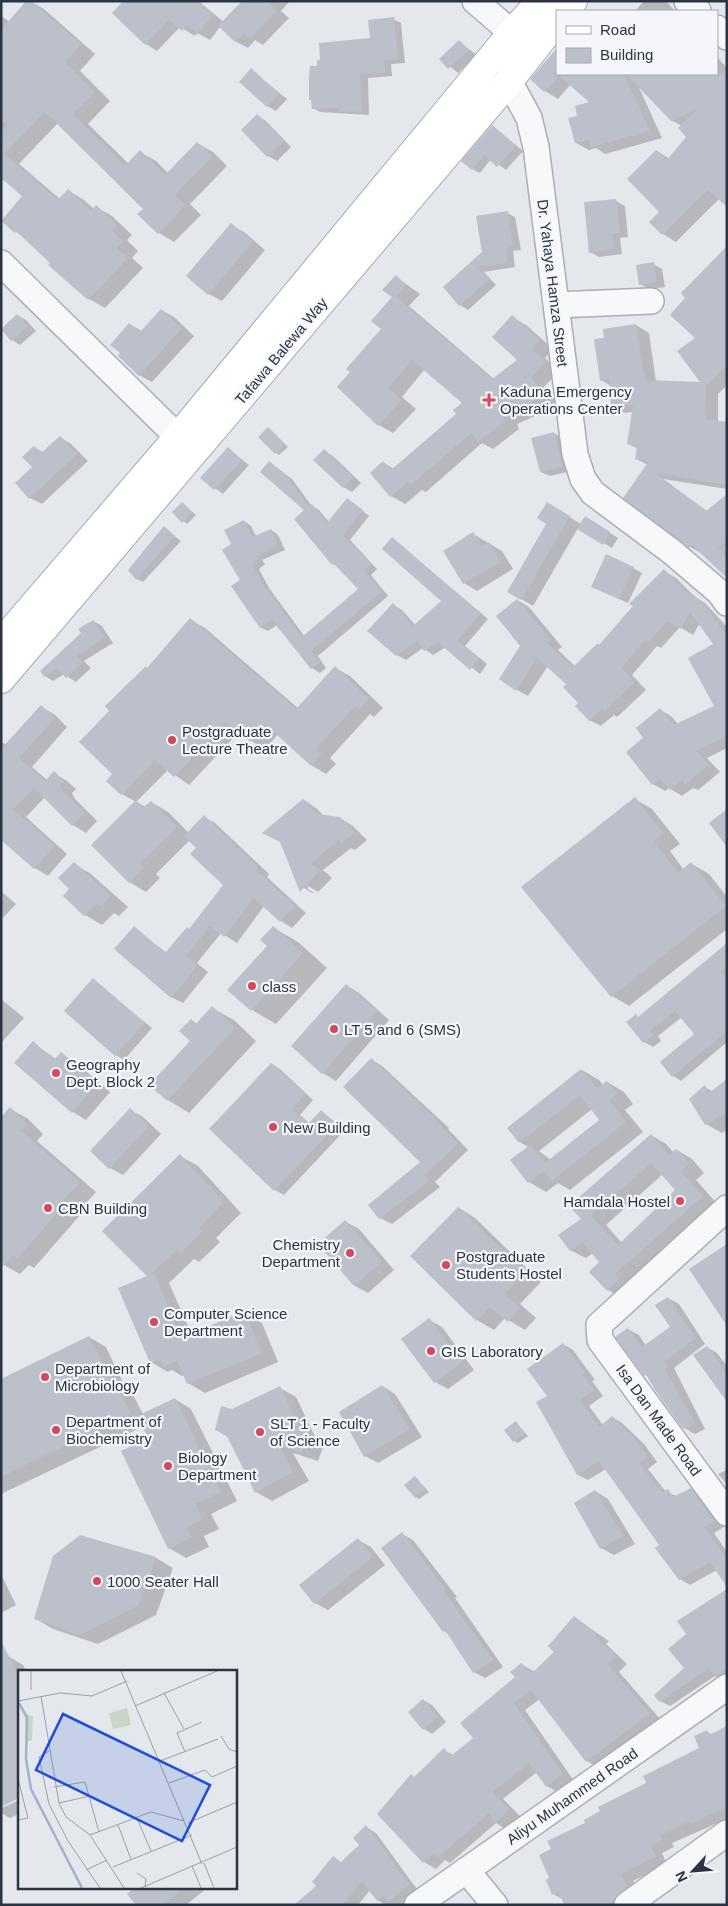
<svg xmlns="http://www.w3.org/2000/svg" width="728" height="1906" viewBox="0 0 728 1906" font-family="Arial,sans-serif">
<rect width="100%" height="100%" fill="#e4e7ec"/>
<path fill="#0003" fill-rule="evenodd" d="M30,1L44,9L95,54L80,71L110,101L88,124L129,164L140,152L156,161L168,173L197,143L213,152L227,166L190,204L201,215L174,242L159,233L145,209L58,123L19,164L60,199L69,191L84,200L94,209L96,207L112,216L132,235L127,240L138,251L132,258L143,268L105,308L89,299L50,265L52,263L23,236L16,232L24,196L7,182L1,180V16L10,22Z
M144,1H198L224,22L243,1H290L281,11L289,18L263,45L255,40L248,48L235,41L220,27L210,40L197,33L195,36L180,27L157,51L146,44L113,13Z
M644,1H666L675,11H635Z
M393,19L401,23L405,63L391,64L392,76L368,78L369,115L320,112L313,108L318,67L372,40Z
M459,42L477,55L458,73L441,59Z
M717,57L727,68V205L719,199L676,242L663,234L651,222L661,212L657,151L670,159L688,137L682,126L671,120L638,85L662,138L605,154L596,148L589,150L576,143L579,117L592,103L571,84L558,99L545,91L532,79L557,74H717Z
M251,70L287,99L276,111L267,106Z
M258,116L266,121L291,147L277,161L268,156L243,130Z
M493,126L523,151L506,170L491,159L480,173L472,169Z
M616,201L625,206L628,237L620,238L622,254L599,257L590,252Z
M507,213L515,217L521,250L513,251L515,267L484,272L496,285L468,310L460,305L484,252Z
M231,225L244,232L265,250L222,301L209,294L188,276Z
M727,248V385L718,394V422L727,423V489L663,479L707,511L727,495V575L703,554L690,547L648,465L636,459L638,449L629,444L633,412L625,413L612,406L611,386L601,380L606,339L636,325L649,333L656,382L702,384L697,338Z
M653,264L662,269L665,287L649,289L640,284Z
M396,277L420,294L409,306L494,379L519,360L512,317L526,325L553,349L545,358L559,371L544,387L557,400L544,412L517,424L519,429L493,449L482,443L426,492L422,490L405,504L391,496L384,463L394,469L458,414L464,403L424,370L402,397L416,409L393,433L379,425L338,387L352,372L382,329L394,297Z
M161,310L174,317L194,336L152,382L139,375L129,324L142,331Z
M17,315L26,320L36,331L20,345L12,340Z
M268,429L288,447L279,455L276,453Z
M554,433L562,438L571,471L550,476L541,472Z
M60,437L71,444L88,461L42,504L30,498L34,447L44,453Z
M228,449L249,465L223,494L202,478Z
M324,451L333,456L361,483L352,492L343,487Z
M269,462L292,479L311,505L319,510L329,522L354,504L369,516L350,540L377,569L371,575L388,596L318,656L326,668L320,673L312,668L277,625L268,631L260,627L241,580L233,544L244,521L251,526L256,536L271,530L278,535L285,550L262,560L265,564L259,569L269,588L305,637L360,589L339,567L332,564L306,510Z
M182,503L196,515L187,524L173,512Z
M547,504L581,524L594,523L618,538L612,548L578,528L533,606L508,591L548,523Z
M164,528L181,541L143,582L137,579Z
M473,534L502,551L513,569L477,591L464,583L445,551Z
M392,538L488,619L465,646L487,664L480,674L446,647L433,655L423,648L406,660L397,655L393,605L402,610L416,626L443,601Z
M633,568L642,573L628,603L601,591Z
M664,571L676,578L695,597L705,603L727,627V748L707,758L720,772L698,790L693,788L682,796L669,788L665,791L653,784L628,752L645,738L661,710L672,717L678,724L715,706V645L700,623L693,635L680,627L661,648L657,646L632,675L646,690L617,717L614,715L601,726L589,720L567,684L548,666L528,696L517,690L522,646L517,600L529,607L562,647L558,650L575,666L600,646Z
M191,620L205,628L299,709L335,668L350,676L383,708L374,717L370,714L330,758L336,764L326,774L311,765L278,734L265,750L239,732L189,785L168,770L136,802L146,807L151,802L168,812L189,833L204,817L215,823L269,874L267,877L306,913L292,928L281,921L264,906L237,943L221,933L197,963L208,972L183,1003L171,997L134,928L167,953L190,930L225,885L198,847L190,840L156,874L160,878L146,892L129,882L136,802L122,794L114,774L148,669Z
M93,621L102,626L113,643L84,661L91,668L76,682L64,674L53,681L45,676Z
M41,707L54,714L67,727L32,767L47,780L54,773L67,781L76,789L72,793L75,799L97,821L86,833L73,825L45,797L26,817L67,854L48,876L35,868L3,840L1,841V742L7,745Z
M635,799L652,809L680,844L670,851L684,870L692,864L709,874L727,897V929L629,1006L612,996Z
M304,800L316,808L324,816L340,818L353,826L367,840L355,850L351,848L323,870L332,878L318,892L308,886V889L314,893H312L299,885L282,842Z
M74,864L91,874L128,907L119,916L114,913L102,925L85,915L64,896L71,889Z
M1,891L16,904L1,920Z
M274,928L298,942L327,968L276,1024L252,1010Z
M727,944V1042L681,1081L673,1076L696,1034L682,1017L658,1036L661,1041L653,1047L644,1042L628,1022L636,1016L639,1017Z
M93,980L152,1028L124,1060L116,1055Z
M346,985L359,993L389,1020L336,1081L323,1073L293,1046Z
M1,999L24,1018L1,1043Z
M212,1008L234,1020L256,1041L189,1113L168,1100L151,1085L192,1041L191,1020L197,1024Z
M33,1043L56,1059L61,1054L74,1061L110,1092L86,1120L73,1112Z
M371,1059L382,1066L449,1128L448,1129L468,1150L435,1182L440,1187L392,1224L380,1218L422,1162Z
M272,1064L280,1069L313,1100L300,1115L310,1124L322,1112L345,1130L284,1195L275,1190L211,1129Z
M582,1070L599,1080L603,1085L607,1082L624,1092L633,1104L625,1110L643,1132L570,1190L558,1183L546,1192L529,1182L528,1147L520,1142L509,1128ZM592,1109L601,1120L551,1160L539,1151Z
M727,1080V1130L722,1133L706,1124L705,1087L713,1092Z
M10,1109L27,1118L43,1134L37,1141L96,1192L78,1212L81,1214L34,1268L29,1265L20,1274L4,1265Z
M130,1110L143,1117L161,1134L123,1175L110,1168Z
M651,1135L666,1144L674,1153L677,1150L692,1159L704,1173L696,1180L718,1205L624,1299L608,1290L591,1272L601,1262L593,1253L586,1258L570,1250L583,1219ZM663,1174L676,1190L622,1243L606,1225Z
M180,1156L198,1166L241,1213L216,1238L220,1242L199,1262L194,1259L169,1283L192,1335L244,1313L262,1323L278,1362L205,1393L188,1383L184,1375L182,1376L172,1370L168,1372L151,1362L149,1277Z
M459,1208L475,1218L541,1282L520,1304L536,1318L525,1330L505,1318L494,1330L477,1320Z
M346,1222L359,1229L394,1270L368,1293L355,1286L319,1244Z
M668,1298L679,1304L705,1344L674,1368L705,1429L695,1434L684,1428L649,1377L645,1375L628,1329L639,1335L646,1346L672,1328Z
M429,1320L442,1327L474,1370L448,1389L435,1382Z
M89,1337L106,1347L126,1389L132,1393L143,1414L175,1399L191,1409L237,1501L211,1514L219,1529L204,1536L209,1547L186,1558L169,1548L150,1438L144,1426L1,1494V1380Z
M563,1344L573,1350L595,1380L592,1381L603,1396L589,1406L603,1425L612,1417L622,1423L644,1444L657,1462L648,1469L666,1492L677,1496L691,1489L701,1495L724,1527L714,1533L727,1552V1585L717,1570L690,1585L680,1579L661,1546L606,1469L588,1480L578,1475L538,1403L549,1397Z
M707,1347L717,1353L727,1366V1398Z
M382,1386L395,1394L422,1437L378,1463L365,1456Z
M280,1388L296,1397L317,1441L324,1445L318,1461L293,1453L309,1481L272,1501L256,1492L228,1437L216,1430L232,1411Z
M516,1423L528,1436L518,1443L514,1441Z
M727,1470V1484L718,1474Z
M415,1478L429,1492L419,1499L416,1497Z
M595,1491L608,1499L635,1544L614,1555L601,1548Z
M402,1534L413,1540L457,1597L455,1598L503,1667L485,1678L474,1672L449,1634L444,1631Z
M80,1536L156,1558L173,1568L156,1615L98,1644L53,1629L36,1619Z
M358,1540L371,1547L385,1565L328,1610L315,1603Z
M1,1574L16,1605L1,1613Z
M727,1591V1681L715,1676L670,1706L660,1701L686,1668L687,1634Z
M574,1618L609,1641L606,1644L627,1664L619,1672L661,1720L599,1768L587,1761L540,1699L525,1710L574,1781L559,1793L547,1786L537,1772L503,1799L520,1816L507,1830L496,1823L450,1863L445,1860L436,1869L424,1862L379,1814L444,1750L453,1755L475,1738L517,1677L521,1664L535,1672L556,1652Z
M8,1656L23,1665L26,1671H19V1797L2,1806V1808L19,1800V1814L10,1818L1,1813V1772Z
M423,1700L432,1705L446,1722L432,1734L424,1729Z
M707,1732L713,1735L727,1789V1819L672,1843L674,1847L662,1853L667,1864L633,1881L640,1894L629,1905H566L564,1900L553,1894L551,1879L553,1850L587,1824L701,1748Z
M366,1827L376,1833L419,1892L402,1905H386L377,1900L370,1890L358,1905H296L361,1845Z
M137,1887H204L206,1889L186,1905H138Z"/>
<path fill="#bbc0ca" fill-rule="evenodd" d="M26,1H31L81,44L65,62L95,92L73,114L125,166L140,150L165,175L197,142L213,156L175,195L186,205L158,234L137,214L143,209L45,112L4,154L58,200L68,189L91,211L96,205L117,225L112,231L123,241L117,248L128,258L88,300L48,265L50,263L16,231L15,233L1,221L22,196L1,178V133L8,126L1,120V30Z
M123,1H197L213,15L198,34L187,25L182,31L169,20L145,45L112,13Z
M242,1H267L277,11L250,39L244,33L235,42L218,26Z
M394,17L398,59L384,60L385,73L360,74L362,111L339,112V108L312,109L311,100H309V76L310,66H317V60H320L319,43L370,38L368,20Z
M459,40L469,50L448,69L439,59Z
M557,48V79L544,92L530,79Z
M251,68L279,94L267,107L239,82Z
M557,74H624L650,131L591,147L589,140L575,143L568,118L577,116L575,106L589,102Z
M626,74H727V207L708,190L662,235L649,222L659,212L627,179L656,150L667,160L686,137L678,128L698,108L671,121Z
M257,114L284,141L267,157L241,130Z
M492,125L516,146L497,167L484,155L472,170L461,161Z
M616,199L620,233H612L614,249L589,253L584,202Z
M508,211L513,246L506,247L508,263L478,267L489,280L459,306L443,287L482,252L476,216Z
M231,223L253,242L208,295L186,276Z
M727,246V365L706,386L705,419L727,422V485L655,473L706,511L727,494V540L718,547L727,556V578L692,545L689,548L623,498L649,461L635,459L637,446L627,444L633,405L611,406L609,378L600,381L594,339L604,338L603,329L636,324L645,380L700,382L677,351L695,338L670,315L685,298L681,293Z
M654,262L657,282L639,285L636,265Z
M396,275L406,285L396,297L492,379L517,360L492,337L512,315L540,340L532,349L546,362L531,378L543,391L529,405L528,403L517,412L504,416L505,421L478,442L471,433L411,485L408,482L390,497L370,473L383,461L391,470L456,414L453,410L462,403L412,360L388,388L402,400L378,426L337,387L350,372L346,369L381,329L371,321L392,297L382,290Z
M161,309L182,328L139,376L118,356L120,353L110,345L129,323L140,332Z
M17,314L28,326L11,341L1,329Z
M268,427L285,444L275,454L258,437Z
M554,432L563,467L540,472L531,438Z
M60,436L77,454L29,499L15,483L32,467L22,457L34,446L41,453Z
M228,447L242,460L214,490L200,478Z
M324,449L353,477L343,488L313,460Z
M269,461L284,473L309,506L312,504L327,523L347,498L363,510L343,535L371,564L364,571L382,591L311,651L320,663L311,669L272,620L260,628L231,586L240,580L222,550L231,544L224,530L244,520L252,537L271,529L278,546L256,556L258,559L252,564L261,582L302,637L358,589L333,563L332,565L294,519L304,510L260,472Z
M182,502L192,512L182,523L172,512Z
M547,502L570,516L521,600L507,592L546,524L537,518Z
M585,516L610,532L603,545L577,529Z
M164,526L175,536L136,580L128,570Z
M473,532L482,546L489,542L501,562L463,584L443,551Z
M392,537L481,614L457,640L479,658L470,670L438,642L424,651L417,641L396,656L367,631L393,603L413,626L441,601L382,549Z
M606,554L634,567L619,599L591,587Z
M664,569L691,597L693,594L704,605L727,636V736L696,751L709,765L685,785L682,780L670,790L660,779L652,785L626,752L643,738L636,728L660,708L674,725L714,706L688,658L713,644L690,612L681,629L667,621L649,642L645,640L621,668L635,682L605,711L602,708L589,721L575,706L578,703L563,687L566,684L537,658L516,691L499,679L520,646L496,616L517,599L551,640L547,643L573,667L598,643L599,645L633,606L629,604Z
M190,618L296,709L335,666L369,699L359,709L355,706L316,749L322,754L311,766L265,724L250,742L226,722L174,777L155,760L121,795L106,781L112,774L79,742L109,711L105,706L146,666L147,668Z
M93,620L105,638L77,656L83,662L66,678L57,668L44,677L40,671L81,633L78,629Z
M41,705L55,718L19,758L45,781L54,771L64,781L60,785L62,790L85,813L72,826L34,788L13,809L55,846L34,869L1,840V749Z
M635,797L663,833L654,841L678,873L691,862L726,906L611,997L521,887Z
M303,799L317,814L340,817L355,832L341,844L339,840L311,863L320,870L300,892L280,842L262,833Z
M136,800L143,808L151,801L177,827L140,863L144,867L129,883L91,845Z
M727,809V847L709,823Z
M204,815L258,867L256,870L295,906L280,922L254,898L224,937L210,926L186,956L198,965L171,998L114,949L134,926L165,953L187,927L189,929L223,885L190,854L196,848L184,836Z
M74,862L111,896L101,907L97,903L84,916L63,896L69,889L58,878Z
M273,926L303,953L251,1011L227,990L267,946L260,940Z
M727,943V966L721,971L727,978V1031L672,1077L660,1062L694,1034L675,1011L650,1031L654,1035L643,1043L626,1022L636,1014L638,1017Z
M93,978L145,1023L115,1056L64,1011Z
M346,984L377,1011L322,1074L291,1046Z
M212,1006L235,1028L167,1101L149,1085L190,1041L179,1031L191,1019L196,1024Z
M33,1041L54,1060L61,1052L97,1084L72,1113L14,1063Z
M371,1058L438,1121L437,1122L458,1143L425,1175L429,1181L379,1219L368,1205L420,1162L343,1087Z
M271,1063L305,1094L292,1109L308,1124L321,1110L337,1125L274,1191L209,1129Z
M581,1069L597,1088L607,1081L617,1093L609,1100L626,1122L552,1181L544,1171L528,1183L510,1160L530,1145L545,1163L599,1120L580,1095L519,1143L507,1128Z
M727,1079V1112L705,1125L689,1099L705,1085L709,1093Z
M10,1107L28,1124L21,1131L80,1182L62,1202L65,1204L17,1259L13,1255L1,1268V1117Z
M130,1108L149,1126L109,1169L90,1151Z
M651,1134L669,1155L676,1149L690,1164L681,1171L703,1196L615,1274L619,1279L607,1291L589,1272L599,1262L582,1242L570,1251L558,1235L581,1219L569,1206ZM651,1163L675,1190L618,1245L591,1216Z
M180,1154L224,1202L199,1228L203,1231L181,1253L178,1249L151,1274L154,1273L181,1338L244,1311L262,1353L187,1384L177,1361L163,1367L160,1359L150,1363L118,1288L147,1276L102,1231Z
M458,1207L526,1272L504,1294L520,1308L508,1322L490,1307L476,1321L410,1256Z
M345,1220L382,1262L354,1286L318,1244Z
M727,1244V1326L689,1269Z
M668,1297L696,1338L664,1362L668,1367L665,1369L695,1423L683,1429L655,1390L646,1374L644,1376L615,1337L628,1328L642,1347L670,1327L655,1305Z
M429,1318L462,1362L434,1383L401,1339Z
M89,1336L112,1383L115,1382L131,1414L1,1477V1379Z
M563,1343L586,1374L583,1375L594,1390L580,1400L599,1427L612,1416L633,1437L648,1456L639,1463L662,1492L668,1489L673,1497L691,1488L715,1521L704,1527L727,1559V1587L710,1562L679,1580L655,1548L659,1545L599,1461L577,1475L536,1402L547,1396L527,1369Z
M707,1346L727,1373V1402L693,1355Z
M382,1385L410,1429L364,1457L339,1412Z
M280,1386L302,1433L308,1435L302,1453L279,1445L293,1472L255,1493L226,1434L215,1430L221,1406L232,1409Z
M175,1398L221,1492L195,1504L202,1519L187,1527L192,1537L168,1549L121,1451L148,1438L137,1416Z
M516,1421L525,1434L513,1442L504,1430Z
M415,1476L426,1489L415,1498L404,1485Z
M595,1490L623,1536L600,1549L574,1503Z
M402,1532L446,1590L444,1591L493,1660L473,1673L445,1630L443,1632L381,1548Z
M80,1535L156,1557L139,1605L80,1635L34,1619L53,1556Z
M358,1538L373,1557L314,1604L299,1585Z
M727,1589V1669L715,1677L709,1668L659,1702L654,1695L684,1668L668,1649L686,1634L677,1621Z
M574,1616L598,1634L595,1637L616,1656L608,1665L650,1713L586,1762L531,1690L514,1703L563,1774L546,1787L529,1763L492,1792L509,1809L495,1824L489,1813L437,1858L434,1853L423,1863L377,1814L411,1774L414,1777L444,1748L451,1756L473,1738L460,1723L515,1677L510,1672L521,1663L532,1673L554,1652L548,1646Z
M1,1641L19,1676V1798L1,1807Z
M423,1699L438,1717L423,1730L408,1712Z
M727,1726V1806L691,1824L690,1821L660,1836L662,1840L650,1846L656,1856L621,1874L628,1887L614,1900L604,1905H564L559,1892L552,1895L546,1880L549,1878L539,1855L551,1849L547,1841L585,1823L584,1820L600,1811L598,1807L646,1783L643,1776L699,1748L694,1736L707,1730L709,1735Z
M366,1825L410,1885L387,1902L384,1895L377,1901L362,1881L343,1905H294L316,1886L312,1882L333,1856L341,1862L359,1845L353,1838Z
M135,1887H185L164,1905H136L127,1894Z"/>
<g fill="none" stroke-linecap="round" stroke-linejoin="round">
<defs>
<path id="minor" d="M475,1L512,33
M687,1L698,11
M717,28L727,37
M509,81L529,118L536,147L575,454L583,479L593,493L672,552L719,592L727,603
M1,263L178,437
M556,305L651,301
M727,1208L599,1325L600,1340L727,1513
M466,1870L495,1905
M417,1905L727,1687
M627,1905L727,1833"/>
<path id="major" d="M564,11L573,1
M1,643L178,437L512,33L541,1
M1,679L509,81L557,20"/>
</defs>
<use href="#minor" stroke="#a9aeb7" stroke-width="28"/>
<use href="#major" stroke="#a3abb8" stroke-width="30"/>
<use href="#minor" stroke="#f7f8fa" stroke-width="25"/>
<use href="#major" stroke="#fff" stroke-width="28"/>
</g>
<g fill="#d1495b" stroke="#f4f6f9" stroke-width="2">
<path d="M486.5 392.5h5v5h5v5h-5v5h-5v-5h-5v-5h5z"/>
<circle cx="172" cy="740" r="5"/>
<circle cx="252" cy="986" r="5"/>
<circle cx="334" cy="1029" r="5"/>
<circle cx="56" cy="1073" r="5"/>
<circle cx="273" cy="1127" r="5"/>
<circle cx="680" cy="1201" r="5"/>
<circle cx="48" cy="1208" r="5"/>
<circle cx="350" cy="1253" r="5"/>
<circle cx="446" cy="1265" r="5"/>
<circle cx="154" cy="1322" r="5"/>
<circle cx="431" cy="1351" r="5"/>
<circle cx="45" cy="1377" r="5"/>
<circle cx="56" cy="1430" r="5"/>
<circle cx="260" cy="1432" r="5"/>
<circle cx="168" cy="1466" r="5"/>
<circle cx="97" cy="1581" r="5"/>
</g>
<g text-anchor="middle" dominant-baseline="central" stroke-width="4.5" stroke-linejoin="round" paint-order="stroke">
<g font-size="15" fill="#2b3445" stroke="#f4f6f9">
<text transform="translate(553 283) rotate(83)">Dr. Yahaya Hamza Street</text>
<text transform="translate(281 351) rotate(-50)">Tafawa Balewa Way</text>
<text transform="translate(659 1420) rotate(54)">Isa Dan Made Road</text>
<text transform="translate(572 1796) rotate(-35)">Aliyu Muhammed Road</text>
</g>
<g font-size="15" fill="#2b3445" stroke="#f4f6f9" text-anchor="start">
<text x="500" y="391">Kaduna Emergency<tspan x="500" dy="17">Operations Center</tspan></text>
<text x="182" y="731">Postgraduate<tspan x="182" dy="17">Lecture Theatre</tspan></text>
<text x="262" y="986">class</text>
<text x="344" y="1029">LT 5 and 6 (SMS)</text>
<text x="66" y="1064">Geography<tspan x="66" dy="17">Dept. Block 2</tspan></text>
<text x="283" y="1127">New Building</text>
<text x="670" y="1201" text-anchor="end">Hamdala Hostel</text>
<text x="58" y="1208">CBN Building</text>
<text x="340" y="1244" text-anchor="end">Chemistry<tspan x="340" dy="17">Department</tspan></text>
<text x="456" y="1256">Postgraduate<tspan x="456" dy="17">Students Hostel</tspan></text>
<text x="164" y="1313">Computer Science<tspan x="164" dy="17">Department</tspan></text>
<text x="441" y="1351">GIS Laboratory</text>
<text x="55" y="1368">Department of<tspan x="55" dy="17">Microbiology</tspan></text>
<text x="66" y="1421">Department of<tspan x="66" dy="17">Biochemistry</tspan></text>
<text x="270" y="1423">SLT 1 - Faculty<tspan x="270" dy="17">of Science</tspan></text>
<text x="178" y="1457">Biology<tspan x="178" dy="17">Department</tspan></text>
<text x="107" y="1581">1000 Seater Hall</text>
</g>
</g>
<g transform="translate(18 1670)">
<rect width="219" height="219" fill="#e4e7ec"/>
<path d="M0,36L7,45L15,46L14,70L9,72L7,47ZM109,38L113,55L95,59L91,43Z" fill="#c9d6c5"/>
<path fill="none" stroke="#9fb4cc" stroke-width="2.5" d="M1,33L9,47L8,89L13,119L64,218"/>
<path fill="none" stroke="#9a9fa9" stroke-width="1" d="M103,1L184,194M13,20V1M146,23L166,59M23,26L41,133L48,147L72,165L106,218M0,31L42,23L74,26L109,11M117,36L199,1M203,66L211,79L219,82M31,81L21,87L31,134L50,171L82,218M167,82L159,63L184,52M142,91L200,69M0,109L10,148L0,150M151,113L187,100L194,107L219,96M36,117L67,112L81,162M41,133L72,126M119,148L133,181M170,153L219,132M100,155L113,189M72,165L133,142L166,151M186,193L196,218M174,196L183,218M95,197L174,165M68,200L89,190M119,203L128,209L127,216M123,218L219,177"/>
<path fill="#1d4ed8" fill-opacity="0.15" stroke="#1d4ed8" stroke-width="2.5" d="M45,44L192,115L164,171L18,100Z"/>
<rect width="219" height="219" fill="none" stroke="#2b3445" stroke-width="2.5"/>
</g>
<rect width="728" height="1906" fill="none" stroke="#2b3445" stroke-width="5"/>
<rect x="556" y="10" width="162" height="65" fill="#f4f6f9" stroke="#a4a8b1"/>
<rect x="566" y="26" width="25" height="8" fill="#ffffff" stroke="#a4a8b1"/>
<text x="600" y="35" font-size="15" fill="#2b3445">Road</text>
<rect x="566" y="48" width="25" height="15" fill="#bbc0ca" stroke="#a4a8b1"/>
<text x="600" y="60" font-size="15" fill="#2b3445">Building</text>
<g transform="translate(693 1871) rotate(244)" stroke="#f4f6f9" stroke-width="4" paint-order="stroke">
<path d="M0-4L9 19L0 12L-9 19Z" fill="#2b3445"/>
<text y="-8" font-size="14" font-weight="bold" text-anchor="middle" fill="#2b3445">N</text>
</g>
</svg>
